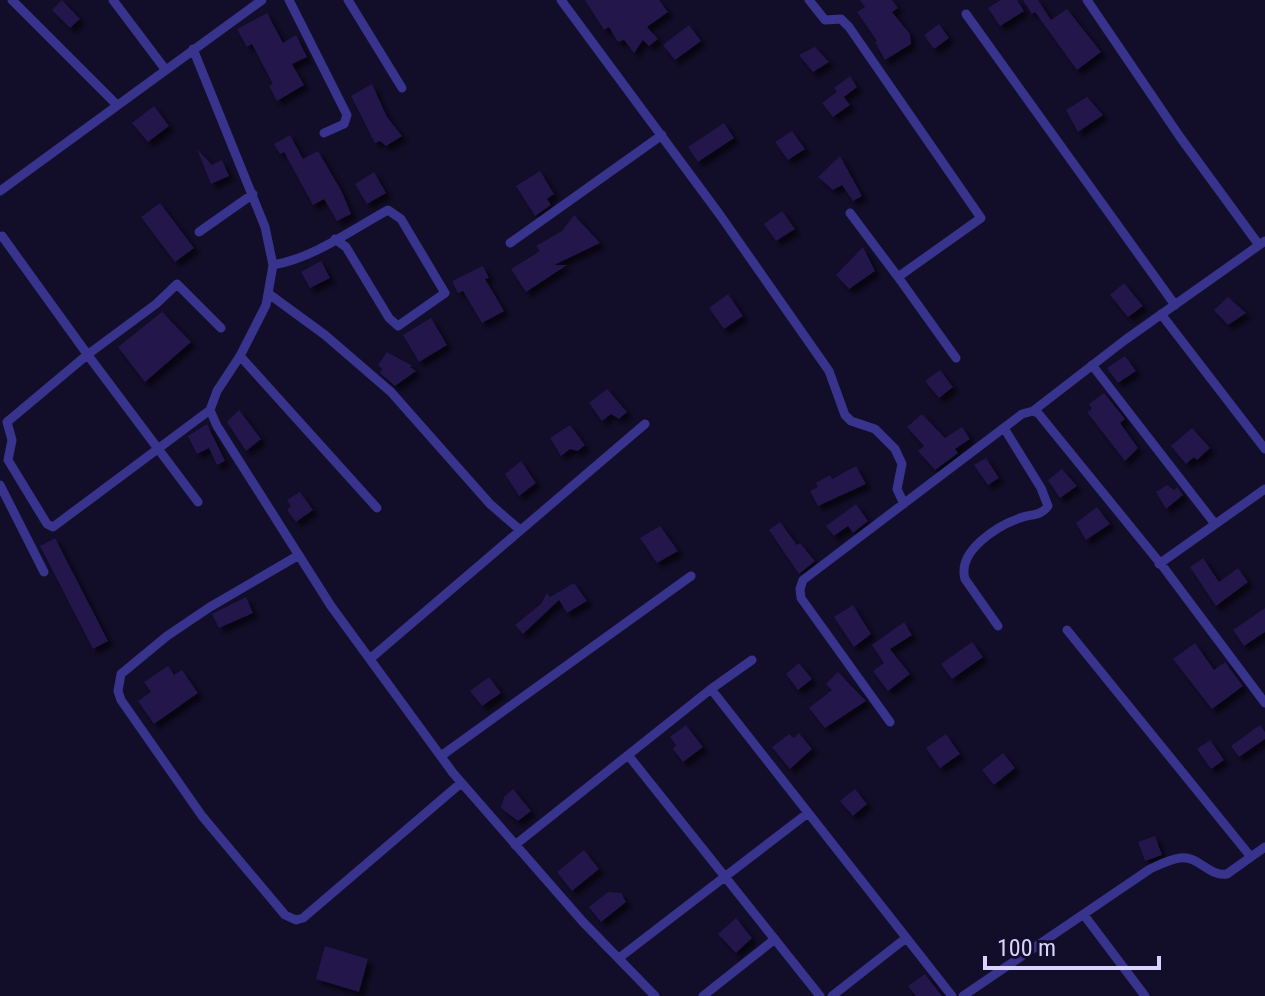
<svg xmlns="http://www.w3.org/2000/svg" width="1265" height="996" viewBox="0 0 1265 996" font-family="'Roboto Condensed',sans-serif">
<defs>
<filter id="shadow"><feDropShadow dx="5" dy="5" stdDeviation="2" flood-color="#0009"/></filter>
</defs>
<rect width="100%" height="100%" fill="#120d28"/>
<path fill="#22174b" filter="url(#shadow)" d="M62,0L80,19L70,28L52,10Z
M585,0H659L668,12L647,27L658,39L649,46L643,40L634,53L624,40L618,42L609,27L604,30Z
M860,0H892L898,8L892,12L910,34L911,44L885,60L875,42L877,41L857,12L865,7Z
M1001,0H1017L1024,11L1000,26L988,8Z
M1023,0H1038L1051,20L1067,9L1101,52L1077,70L1035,12L1032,14Z
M267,13L283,43L296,35L307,57L292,64L304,85L277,101L269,86L273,84L252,44L247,47L237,29Z
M939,24L949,38L934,49L924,35Z
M689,25L701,41L675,60L663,45Z
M815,47L829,62L813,72L799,55Z
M850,76L857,87L844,97L850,105L833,117L822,103L837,92L834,88Z
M372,84L387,117L402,136L386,146L380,141L375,143L351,96Z
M1087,97L1103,115L1078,132L1066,110Z
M154,106L169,126L148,142L132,123Z
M724,123L734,138L698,162L688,147Z
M792,131L805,149L788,160L775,142Z
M290,135L303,159L318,151L342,192L351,214L337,221L324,199L313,205L284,152L280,154L274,144Z
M197,149L212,165L222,160L229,176L211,184Z
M840,156L862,196L853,201L842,185L833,190L818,177Z
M540,171L554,194L547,199L551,205L535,216L516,186Z
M374,172L386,193L367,204L355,184Z
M160,203L194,248L175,262L141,217Z
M782,211L795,229L776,241L764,224Z
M574,215L600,243L554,265H567L526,292L511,269L540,251L536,246L562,231Z
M863,247L875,271L849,289L836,275Z
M321,261L330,278L310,288L301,272Z
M483,266L489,278L485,279L504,311L482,323L463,291L458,293L452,281Z
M1124,283L1143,306L1128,317L1110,295Z
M728,294L743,316L724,329L709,308Z
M1228,297L1246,313L1228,325L1214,310Z
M162,312L191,342L145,382L118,347Z
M431,318L447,345L419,362L403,335Z
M387,352L413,366L410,367L416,371L395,386L380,373L382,369L378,365Z
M1125,356L1136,371L1118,383L1107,368Z
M940,370L953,387L939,398L925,381Z
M607,389L627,412L619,419L611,414L602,421L589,403Z
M1104,393L1125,419L1120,423L1138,448L1125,461L1087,412L1092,409L1089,404Z
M239,410L261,439L246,451L227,422Z
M922,414L945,438L962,427L970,439L955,449L958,453L935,470L918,451L924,446L907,427Z
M207,424L225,461L217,465L209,448L197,454L188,436Z
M570,425L585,445L578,451L570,449L561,456L550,438Z
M1192,428L1210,448L1197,460L1194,457L1186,464L1171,446Z
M986,458L999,478L988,485L974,465Z
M521,461L536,483L519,496L505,474Z
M856,466L866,484L818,506L810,491L818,487L816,483L830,475L832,479Z
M1062,469L1077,486L1060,498L1048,480Z
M1167,485L1174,490L1177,487L1183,495L1166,509L1156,492Z
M300,492L313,510L296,522L287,510L291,506L287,500Z
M856,504L868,521L853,533L848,526L834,536L826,526Z
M1097,507L1110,524L1086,540L1076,523Z
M780,522L797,545L800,543L815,561L799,574L769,530Z
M660,526L678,551L657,563L640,538Z
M55,538L108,641L93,649L40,546Z
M1203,558L1219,582L1238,568L1248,582L1216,606L1190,567Z
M574,583L587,601L567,613L559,600L523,634L515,625L541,604L547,593L550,597Z
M246,597L253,613L219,628L212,614Z
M853,605L871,634L854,647L834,617Z
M1265,608V632L1244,646L1233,630Z
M904,622L912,635L890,649L910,674L888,691L873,671L884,663L872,645Z
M972,642L983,657L952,679L941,664Z
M1195,643L1214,670L1225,662L1243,686L1212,709L1173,659Z
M799,663L812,679L798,690L786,674Z
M168,666L174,675L182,670L198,693L154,724L138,701L151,692L144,682Z
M838,672L866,701L825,728L809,708L832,690L826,684Z
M489,677L501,693L482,706L470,691Z
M686,725L703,747L683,762L673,749L676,745L670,737Z
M1260,725L1265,732V739L1239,757L1231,746Z
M799,733L812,749L790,769L772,747L789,734L794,738Z
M946,734L960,754L940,768L926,748Z
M1210,740L1224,760L1211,769L1197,749Z
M1003,753L1015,768L994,785L982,770Z
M513,789L531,811L518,821L501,808L504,797Z
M855,789L867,804L853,816L840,801Z
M1155,836L1162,855L1145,861L1138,842Z
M584,850L599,869L572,891L557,872Z
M608,892L621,893L626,902L601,922L589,907Z
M736,918L752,938L736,953L718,934Z
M325,946L368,959L359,992L316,979Z
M925,974L942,996H916L908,986Z"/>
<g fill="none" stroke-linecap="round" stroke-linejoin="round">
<path stroke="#38338c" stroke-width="9" d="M12,0L117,105
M113,0L165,69
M289,0L347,115L344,124L324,133
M348,0L402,88
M561,0L720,215L829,371L845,415L851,421L875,429L895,449L902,464L897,489L904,504
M809,0L825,20L841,19L849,27L981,218L898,277L956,358
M1087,0L1180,137L1259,245
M966,14L1175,305
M193,49L265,227L273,265L266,305L240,356L217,391L210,410L217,426L331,606L453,773L583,922L655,996
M0,191L262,0
M850,213L898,277
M199,232L253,194
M2,236L90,358L198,502
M510,243L662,135
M273,265C314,258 351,230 388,210L401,219L445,293L398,326L389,318L346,247L335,239
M269,294L325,335L391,392L490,504L520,530
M1161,314L1265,449
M240,356L377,508
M1092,365L1215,524
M210,410L53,527L47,524L8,460L12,440L7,422L87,355L156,304L177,284L221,328
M1033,411L1038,413L1164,568L1265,703
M0,485L44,572
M299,555L210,607L167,636L121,674L118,691L121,700L202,816L285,915L296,920L303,918L461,783
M1159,564L1265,489
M998,626L965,579C957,551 997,526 1020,518C1031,514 1041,516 1048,506L1041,488L1004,428
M1067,630L1251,857
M371,658L645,424
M711,689L952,996
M890,722L801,598L800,589L803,580L1022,414L1033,411L1125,340L1265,241
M628,755L820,996
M441,756L691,576
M515,845L711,689L752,660
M1084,915L1145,996
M619,958L808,813
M703,996L775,939
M832,996L906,938
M963,996L1150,869C1159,865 1170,859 1180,858C1198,855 1209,877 1227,874L1265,847"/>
</g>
<path d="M985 956v12h174v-12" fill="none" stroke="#d9d4ff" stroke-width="4"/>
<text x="997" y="956" font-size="24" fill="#d9d4ff" stroke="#120d28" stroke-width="6" paint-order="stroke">100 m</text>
</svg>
